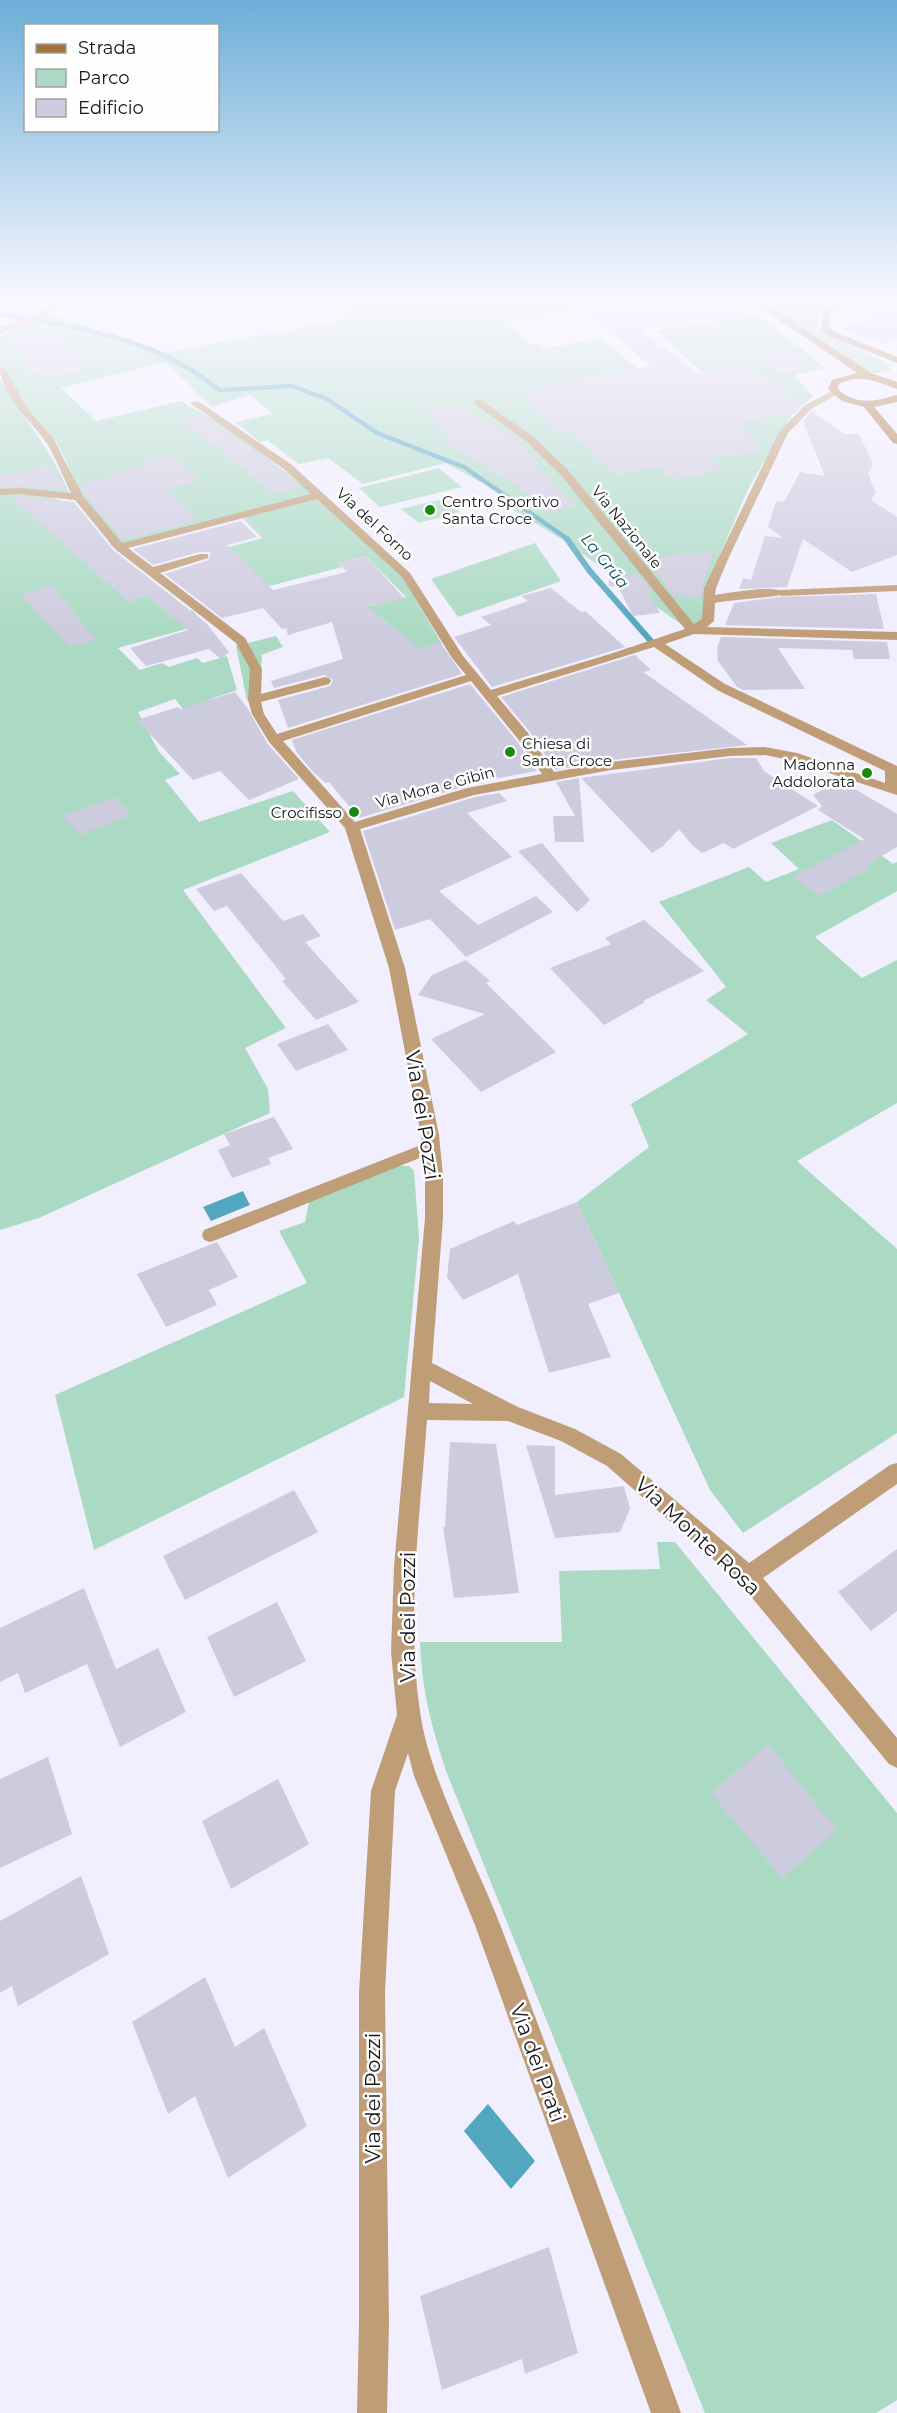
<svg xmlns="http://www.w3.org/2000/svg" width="897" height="2413" viewBox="0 0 897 2413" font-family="Montserrat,sans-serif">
<rect width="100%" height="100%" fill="#f1eefe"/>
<path fill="#aadac3" d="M355,299H564L577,310L508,322L531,345L539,344L544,348L603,339L653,382L717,385L656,331L759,314L825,368L794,375L813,396L791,416L748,489L719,557L704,620L693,627L565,472L493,414L562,471L689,630L566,542L507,506L501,493L445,463L363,484L328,458L299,464L267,440L260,442L235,422L273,414L250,395L212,407L165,362L61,388L96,421L181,401L232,430L315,495L111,546L98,518L77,502L75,481L65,458L51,434L29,411L0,366V337L47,313L157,354L344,320Z
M766,299H838L820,311L782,308Z
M781,314L819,316L818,327L825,333L887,363L891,370L875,373L861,368L838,350Z
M0,379C26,421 54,453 72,500L48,494L0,490Z
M439,468L462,487L380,507L359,488Z
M0,492L45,496L71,503L97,573L129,601L147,595L173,617L192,610L204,624L118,648L140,670L162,663L169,667L197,658L203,663L227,656L237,690L208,700L190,718L175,699L138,712L159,752L180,774L165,780L199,822L293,791L330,832L183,890L286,1028L245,1048L268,1089L270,1113L39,1218L0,1230Z
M318,497L402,576L442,644L401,655C392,620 390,620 356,609L406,597L366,556L338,563L342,567L266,587L229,547L262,538L243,518Z
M443,499L460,512L419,523L401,509Z
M535,543L561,581L458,617L431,579Z
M276,636L283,647L258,656L262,655L259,699L247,701L236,646Z
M832,820L893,864L897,862V891L815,937L862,978L897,960V1103L797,1161L897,1249V1433L743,1533L710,1490L577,1202L649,1147L631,1104L748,1034L706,1000L726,987L659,902L749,867L766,882L799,869L771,843Z
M395,1166H409L414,1171L419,1238L404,1397L94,1550L55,1395L307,1283L279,1231L305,1222L309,1202Z
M657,1542H675L897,1813V2400L876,2413H705L446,1771C431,1724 422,1691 420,1642H562L559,1571L660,1569Z"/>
<path fill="#52a6be" d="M243,1191L250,1205L211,1221L203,1207Z
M488,2104L535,2161L511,2189L464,2131Z"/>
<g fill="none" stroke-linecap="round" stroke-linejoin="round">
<path stroke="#52a6be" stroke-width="4.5" d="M0,314C76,327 158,338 219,390L292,386L327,399L377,433L464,467L569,540"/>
<path stroke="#52a6be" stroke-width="6" d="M567,539L589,570L650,640"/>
</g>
<path fill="#cdcbde" d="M568,299H747L751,303V312L641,330L698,374L747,365L803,404L796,411L739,423L763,452L708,457L723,469L674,479L659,467L614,475L567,430L556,432L518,391L561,385L558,382L651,366Z
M897,308V339L884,344L843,329Z
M58,331L82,372L43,375L27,370L10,337Z
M784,349L806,370L778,373L753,352Z
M455,405L511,434L540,464L535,465L551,479L548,480L576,505L546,512L518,486L454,447L426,411Z
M812,411L844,434H859L873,464L868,474L876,493L871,500L897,517V555L852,572L803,539L787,587L739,589L743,578L751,580L765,536L783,538L768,527L776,501L784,502L800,472L825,476L803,421Z
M202,414L283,471L300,487L274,494L181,419Z
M173,454L200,480L168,489L197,521L123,540L85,495L80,485L147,465L144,461Z
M50,465L67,490L20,486L0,487V475Z
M20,496L74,502L113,550L206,623L229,652L221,659L209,649L146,666L130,648L188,630L147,595L129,601L10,497Z
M241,521L257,537L227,545L273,590L347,572L338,563L366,556L404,598L367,606L420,649L440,642L462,674L288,728L278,700L330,686L333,680L324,675L274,688L271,681L343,659L332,622L288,635L286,628L282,629L263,608L222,618L165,574L209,560L210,552H199L153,565L133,549Z
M714,551L702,587L701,599L673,595L646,558Z
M638,574L652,592H648L660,613L633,616L618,587L609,586V577Z
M51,586L64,600L96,640L70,647L21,595Z
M551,588L581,612L585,611L625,647L492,687L454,637L491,625L481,617L528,601L521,596Z
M876,594L884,629L725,625L734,603L779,597Z
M721,637L887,642L890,659H854L852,650L778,648L805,689L743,690L737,687L718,661L717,648Z
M635,655L651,670L643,672L747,745L611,760L555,770L530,732L501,697Z
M470,684L516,740L537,771L488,780L490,781L466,786L359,818L329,782L326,783L314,773L297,753L292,740Z
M235,692L248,709L267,743L299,779L249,800L220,771L193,780L137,720L178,707L180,709Z
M730,758H756L764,771L818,806L733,849L724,843L702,853L692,845L679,829L663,846L652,853L581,778Z
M579,778L584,842H555L553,816H575L556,782Z
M840,780L897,814V847L866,865L870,868L820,896L792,877L864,839L818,810L822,806L813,795Z
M499,793L507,801L467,813L512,857L439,891L478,925L536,896L553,912L466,957L430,919L395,930L363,831L475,797Z
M115,797L131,815L80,835L62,816Z
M542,843L590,900L577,912L518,851Z
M241,873L283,921L303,914L321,936L305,942L359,1002L316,1020L282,981L286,979L227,906L214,911L196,889Z
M644,920L704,971L643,1001L645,1002L604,1025L550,968L611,944L605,938Z
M466,960L490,981L486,983L556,1052L481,1092L431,1039L485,1014L418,995L432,975Z
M328,1024L348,1050L296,1071L277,1044Z
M274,1117L293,1149L268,1158L271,1164L232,1178L218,1150L230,1145L224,1134Z
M577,1202L619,1293L588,1304L611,1357L549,1373L518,1274L463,1300L447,1277L450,1249L514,1221L517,1225Z
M217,1242L238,1277L209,1290L217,1305L166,1327L137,1274Z
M450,1442L496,1444L519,1593L454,1598L443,1527H445Z
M526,1445L555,1446V1495L624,1486L630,1509L620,1532L555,1538Z
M294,1490L318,1532L185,1600L163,1556Z
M897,1549V1611L871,1631L838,1592Z
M84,1588L116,1669L158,1648L186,1712L120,1747L87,1664L25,1693L18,1673L0,1682V1628Z
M277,1602L306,1661L234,1697L207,1637Z
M768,1744L837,1830L782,1878L711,1793Z
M48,1757L72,1834L0,1868V1779Z
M278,1779L309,1844L231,1889L202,1821Z
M81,1876L109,1954L18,2006L12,1986L0,1993V1921Z
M205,1977L235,2047L264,2028L307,2126L228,2178L195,2096L168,2114L132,2022Z
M549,2247L578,2353L525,2374L522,2359L442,2390L420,2296Z"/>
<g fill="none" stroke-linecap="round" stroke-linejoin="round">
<path fill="#bf9d76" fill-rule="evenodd" d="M897,585V591L781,596L776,593L781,590Z
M431,1141L437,1143L439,1147L437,1151L216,1240L210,1242L204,1240L202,1235L204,1230Z"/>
<path fill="#bf9d76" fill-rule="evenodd" d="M61,299H71L40,319L0,334V328L34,315Z
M768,307L827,310L831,313L827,316L765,312L764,310Z
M0,366L5,369L29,411L52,436L83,496L122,543L311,494L284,469L190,403L198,401L292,465L410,573L463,656L491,690L610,654L685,629L560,474L527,442L475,404V400H481L535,438L568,470L694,624L702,619L704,588L779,432L805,405L832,391L840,393L811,409L788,433L729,557L716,588L715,595C731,593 775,584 787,593C782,597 727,600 715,603L714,621L707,627L897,632V640L694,634L665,644L725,684L897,766V795L789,760L765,755L730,756L611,770L474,795L360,829L405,968L439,1135L443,1176V1218L432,1363L518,1407L575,1429L621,1454L749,1563L890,1465L897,1463V1484L763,1578L897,1738V1768L889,1764L740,1583L607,1466L561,1441L508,1421L427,1420C420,1517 406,1616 420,1712C431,1784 475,1859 501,1927C563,2088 621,2251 681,2413H651L475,1925L414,1776L408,1753L395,1791L385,1992L389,2323L387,2413H357L359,2323V1992L371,1791L397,1715L391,1652L394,1567L425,1218V1176L421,1135L389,968L345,828L269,742L252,714L248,700L250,669L236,643L115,549L75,500L20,494L0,495V489L20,488L71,493C62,475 55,454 43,438C27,416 0,395 0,366ZM317,499L402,577L452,658L466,675L277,734L264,714L261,702L329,684L331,681L329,678L325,677L261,694L262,669L245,638L160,573L208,558V554H200L153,567L128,548ZM654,647L717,690L885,771V783L797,753L765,747L730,748L611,762L554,772L528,733L497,696ZM471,681L518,739L542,774L467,788L355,822L283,741ZM430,1381L473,1404L429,1403Z"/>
<path fill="#a57335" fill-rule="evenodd" d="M749,299H759L871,373L897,382V389C876,382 861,373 839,384L838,389C855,406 877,401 897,395V402L874,407L897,434V444L893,443L864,407L842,401L828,389L832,380L857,373Z
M843,299H853L831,314L829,327L835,332L897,357V363L829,336L821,330L824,311Z"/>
</g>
<linearGradient id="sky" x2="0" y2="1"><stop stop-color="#6caed7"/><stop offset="0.47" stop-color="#f9f7ff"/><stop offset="1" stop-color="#f9f7ff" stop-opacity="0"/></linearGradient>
<rect width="897" height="637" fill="url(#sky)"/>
<g fill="#1a8a0a" stroke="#fefefe" stroke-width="2">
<circle cx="430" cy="510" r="6"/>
<circle cx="510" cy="752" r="6"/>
<circle cx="867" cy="773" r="6"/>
<circle cx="354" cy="812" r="6"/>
</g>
<g text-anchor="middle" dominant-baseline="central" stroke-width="5" stroke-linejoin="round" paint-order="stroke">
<g font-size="15" fill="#17161c" stroke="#fefefe" text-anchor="start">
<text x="442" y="501">Centro Sportivo<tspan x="442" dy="17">Santa Croce</tspan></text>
<text x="522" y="743">Chiesa di<tspan x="522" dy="17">Santa Croce</tspan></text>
<text x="855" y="764" text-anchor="end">Madonna<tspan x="855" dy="17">Addolorata</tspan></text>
<text x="342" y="812" text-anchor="end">Crocifisso</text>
</g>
<g font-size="15" fill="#17161c" stroke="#fefefe">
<text transform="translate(375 524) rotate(43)">Via del Forno</text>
<text transform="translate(627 527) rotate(51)">Via Nazionale</text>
<text transform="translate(435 787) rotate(-15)">Via Mora e Gibin</text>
</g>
<g font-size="16" font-style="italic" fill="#075264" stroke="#fefefe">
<text transform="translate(605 561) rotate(51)">La Grűa</text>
</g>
<g font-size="21" fill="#17161c" stroke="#fefefe">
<text transform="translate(423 1115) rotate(81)">Via dei Pozzi</text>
<text transform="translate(698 1536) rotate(43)">Via Monte Rosa</text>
<text transform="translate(407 1617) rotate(-90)">Via dei Pozzi</text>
<text transform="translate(538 2063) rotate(70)">Via dei Prati</text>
<text transform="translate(372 2098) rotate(-90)">Via dei Pozzi</text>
</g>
</g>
<rect x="24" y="24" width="195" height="108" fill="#fefefe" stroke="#a2a1a4" stroke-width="1.5"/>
<rect x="36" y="44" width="30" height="9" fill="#a57335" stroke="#a2a1a4" stroke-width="1.5"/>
<text x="78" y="54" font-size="18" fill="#17161c">Strada</text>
<rect x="36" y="69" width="30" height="18" fill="#aadac3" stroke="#a2a1a4" stroke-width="1.5"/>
<text x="78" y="84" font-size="18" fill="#17161c">Parco</text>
<rect x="36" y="99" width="30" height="18" fill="#cdcbde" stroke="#a2a1a4" stroke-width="1.5"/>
<text x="78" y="114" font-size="18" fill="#17161c">Edificio</text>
</svg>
